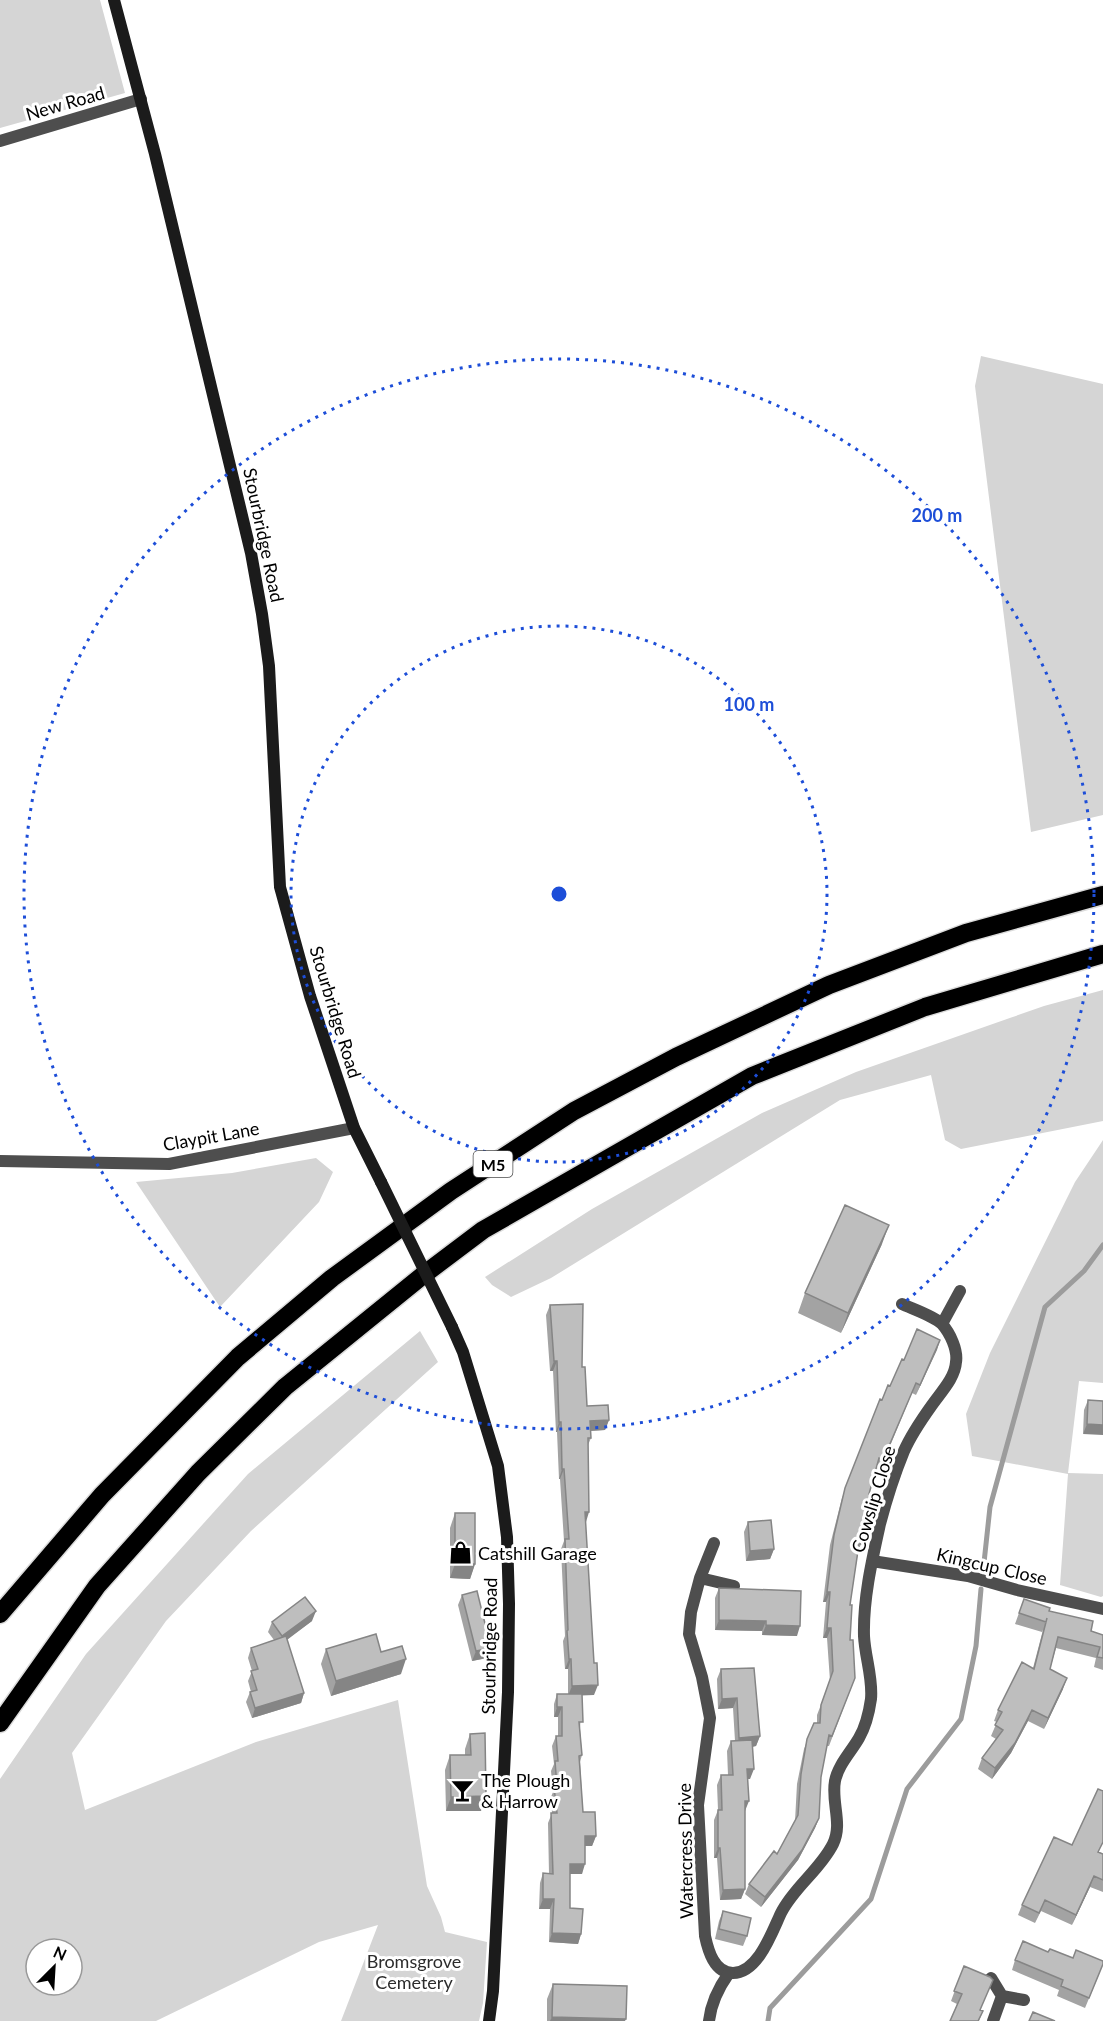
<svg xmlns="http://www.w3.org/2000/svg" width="1103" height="2021" viewBox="0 0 1103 2021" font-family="Lato,sans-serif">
<rect width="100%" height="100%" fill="#fff"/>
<path fill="#d5d5d5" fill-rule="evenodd" d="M0,0H100L125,93L0,128Z
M981,356L1103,384V815L1031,832L975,386Z
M1103,990V1121L961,1149L945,1140L931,1075L840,1100L551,1278L511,1297L492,1285L485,1277L592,1209L762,1113L856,1072L1044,1006Z
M1103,1140V1383L1079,1381L1068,1473L1103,1474V1596L1101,1597L1060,1585L1068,1474L972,1456L966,1414L990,1353L1075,1182Z
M316,1158L333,1172L319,1202L220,1307L136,1182L232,1173Z
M420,1331L438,1362L251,1531L166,1621L72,1753L85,1810L256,1742L398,1700L427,1886L441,1917L445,1932L487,1942L483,2003L479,2021H341L378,1925L319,1942L156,2021H0V1779L86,1654L248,1474ZM36,1949H72V1985H36Z"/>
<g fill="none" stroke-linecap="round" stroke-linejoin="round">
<path stroke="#9c9c9c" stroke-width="5" d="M983,1572L990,1507L1045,1307L1084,1271L1103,1245
M768,2021L770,2008L871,1899L907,1789L961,1719L976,1646L981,1589"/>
<defs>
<path id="motorway" d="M0,1614L102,1495L238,1357L332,1278L451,1191L574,1111L676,1057L829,985L966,933L1103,895
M0,1723L97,1586L198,1473L285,1387L422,1276L483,1230L752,1076L925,1007L1103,954"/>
</defs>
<use href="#motorway" stroke="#dbdbdb" stroke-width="21"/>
<path stroke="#4e4e4e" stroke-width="12" d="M0,141L141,99
M0,1161L169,1164L354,1128
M942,1324L960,1291
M714,1543L700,1578L691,1612L689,1634L702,1677L710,1718L698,1805L705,1936C708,1950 714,1973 733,1973C758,1973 772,1932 781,1913C794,1887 820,1870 833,1844C843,1824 831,1802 835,1781C838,1765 851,1752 859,1738C866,1726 869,1713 871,1699C873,1678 865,1657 864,1636C863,1599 872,1560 880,1524C886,1501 895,1473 904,1451C911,1435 922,1419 932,1405C941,1392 955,1378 956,1362C958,1350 950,1333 942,1324C934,1316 913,1309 902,1304
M872,1561L968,1576L1017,1590L1103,1609
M700,1578L734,1586
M991,1978L1002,1996L1024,2000
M993,2021L1002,1996"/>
<path stroke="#4e4e4e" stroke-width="12" d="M709,2021C711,2003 719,1987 729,1973"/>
<path stroke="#1b1b1b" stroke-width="12" d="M114,0L155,154L251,553L262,614L269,666L280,887L310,996L354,1128L381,1182
M452,1327L463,1352L498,1466L507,1537L509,1604L508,1692L493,1991L489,2021"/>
<use href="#motorway" stroke="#000" stroke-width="18"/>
<path stroke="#1b1b1b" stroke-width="12" d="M381,1182L452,1327"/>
</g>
<path fill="#a3a3a3" d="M882,1244L841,1333L798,1313L805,1293Z
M550,1305L582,1367L587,1406L609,1420L605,1430L591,1431V1438L588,1445L585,1522L594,1695H582L580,1729L582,1755L580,1762L583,1812L596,1836L592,1846H585L582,1874H570V1908L581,1934L578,1944L549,1942L550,1909H539L540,1883L543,1873L549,1874L548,1823L552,1813L551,1797L553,1792L551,1771L554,1764L552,1746L556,1736H558V1717H554V1704L557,1694H568V1669H565L563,1641L565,1636L561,1549L564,1541L560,1479H559L557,1432H556L553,1371H550L546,1315Z
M940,1340L916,1395L912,1393L880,1470L876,1468L869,1494L861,1544L858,1552L850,1605V1640L855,1678L829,1746H827L821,1777L819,1818L815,1828L798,1860L761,1907L745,1894L749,1884L777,1854L795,1821L797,1784L804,1749L814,1723H817V1715L830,1681L827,1638H823L826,1602H823L830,1545L842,1498L880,1399L882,1400L904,1360Z
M1088,1400L1103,1401L1083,1434L1084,1410Z
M455,1513L475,1564L470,1579L450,1578V1528Z
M748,1522L774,1549L770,1559L746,1561L744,1532Z
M719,1588L797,1636L762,1635V1631L715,1630V1598Z
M462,1595L491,1648L487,1658L472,1661L458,1605Z
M1024,1599L1091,1631L1103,1635V1670L1094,1667L1096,1658L1056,1648L1050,1669L1063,1689L1044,1729L1028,1721L1011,1753L992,1779L978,1769L982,1758L996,1739L991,1736L997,1722L994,1721L998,1710L1033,1668L1043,1630L1042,1632L1015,1624Z
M312,1621L287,1639L304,1693L301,1703L252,1718L246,1702L250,1692H251L248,1681L252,1671L248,1658L251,1648L274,1640L268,1632L272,1622Z
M326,1649L381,1652L401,1674L331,1696L321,1664Z
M721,1669L760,1736L756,1746L753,1747L750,1779H748L745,1811V1889L741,1899L720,1900L717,1858H714V1820L718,1810L717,1785L721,1775H728L727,1751L731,1741H735L733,1708L718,1709L717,1679Z
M470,1734L481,1811H446L445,1770L450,1755H465V1749Z
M1103,1791L1099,1852L1103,1854V1892L1090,1887L1072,1925L1041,1911L1035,1923L1018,1915L1022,1905L1072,1845Z
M723,1911L747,1936L743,1946L715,1939L719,1921Z
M1048,1952L1100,1972L1085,2008L1057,1996L1059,1990L1012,1970L1015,1960Z
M964,1966L981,2010L983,2011L979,2021H950L957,2004L951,2001Z
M553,1984L625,2021H547V1999Z"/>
<path fill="#858585" d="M889,1225L882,1244L841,1333L848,1313Z
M940,1340L937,1350L916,1395L920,1385Z
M554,1361H557L553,1371H550Z
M609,1420L605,1430L587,1431L590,1421Z
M559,1422H561L557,1432H556Z
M1087,1424L1103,1425V1435L1083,1434Z
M562,1469H564L560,1479H559Z
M585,1512H589L586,1522H581Z
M774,1549L770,1559L746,1561L750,1551Z
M455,1564H475L470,1579L450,1578Z
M827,1592H830L826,1602H823Z
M316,1611L312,1621L279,1646L282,1636Z
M719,1620L766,1621L762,1631L715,1630Z
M766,1625L800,1626L797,1636L762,1635Z
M827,1628H831L827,1638H823Z
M491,1648L487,1658L472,1661L476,1651Z
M406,1659L401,1674L331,1696L336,1681Z
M569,1659H571L568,1669H565Z
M1067,1678L1063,1689L1044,1729L1048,1718Z
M598,1685L594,1695L568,1696L572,1686Z
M304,1693L301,1703L252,1718L255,1708Z
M737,1698L733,1708L718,1709L722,1699Z
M557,1707H562L558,1717H554Z
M1032,1710L1028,1721L1011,1753L992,1779L995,1768Z
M760,1736L756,1746L735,1748L739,1738Z
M747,1769H754L750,1779H744Z
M486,1796L481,1811H446L451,1797Z
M745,1801H749L745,1811H741Z
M819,1818L815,1828L798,1860L761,1907L765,1897Z
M585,1836H596L592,1846H581Z
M718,1848H720L717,1858H714Z
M570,1864H585L582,1874H567Z
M1094,1876L1090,1887L1072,1925L1076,1915Z
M745,1889L741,1899L720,1900L723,1890Z
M543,1899H554L550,1909H539Z
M552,1933L581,1934L578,1944L549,1942Z
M552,2017L626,2019L625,2021H550Z"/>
<path fill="#bebebe" stroke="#858585" stroke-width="1.5" d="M845,1205L889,1225L848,1313L805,1293Z
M583,1304L582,1367H585L587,1406L608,1405L609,1420L590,1421L591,1438H588L589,1512H585L594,1663H597L598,1685L572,1686L571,1659H569L567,1631L568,1630L565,1539H569L564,1469H562L561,1422H559L557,1361H554L550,1305Z
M917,1329L940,1340L920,1385L916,1383L883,1460L879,1458L869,1494H872L861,1544H859L850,1605H852L850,1640H853L855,1678L832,1736L829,1735L821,1777L819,1818L802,1850L765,1897L749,1884L774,1851L777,1854L798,1815L801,1774L807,1739L814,1723H820L821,1705L833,1671L831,1628H827L830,1592H827L834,1535L845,1488L880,1399L882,1400L888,1385L890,1386L902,1359L904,1360Z
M1088,1400L1103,1401V1425L1087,1424Z
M455,1513H475V1564H455Z
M771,1520L774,1549L750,1551L748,1522Z
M719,1588L801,1591L800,1626L766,1625V1621L719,1620Z
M477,1591L491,1648L476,1651L462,1595Z
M305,1597L316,1611L282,1636L272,1622Z
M1024,1599L1050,1608L1049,1611L1093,1621L1091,1631L1103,1635V1658L1097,1657L1100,1647L1058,1637L1050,1669L1067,1678L1048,1718L1032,1710L1015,1743L995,1768L982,1758L1003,1730L995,1725L1002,1712L998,1710L1022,1662L1034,1669L1047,1618L1046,1622L1019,1613Z
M376,1634L381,1652L402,1646L406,1659L336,1681L326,1649Z
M286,1636L304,1693L255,1708L250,1692L257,1690L251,1671L258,1669L251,1648Z
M754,1668L760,1736L739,1738L737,1698L722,1699L721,1669Z
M557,1694H582L583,1722H579L582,1755L579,1756L583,1812H595L596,1836H585V1864H570V1908L583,1909L581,1934L552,1933L554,1899H543V1873L553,1874L551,1813H557L554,1787H557L555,1761H558L556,1736H562V1707H557Z
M485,1733L486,1796L451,1797L450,1755H471L470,1734Z
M752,1740L754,1769H747L749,1801H745V1889L723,1890L720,1848H718V1810H722L721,1775H733L731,1741Z
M1098,1789L1103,1791V1790V1842L1098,1852L1103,1854V1880L1094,1876L1076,1915L1045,1900L1039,1913L1022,1905L1054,1837L1072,1845Z
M723,1911L751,1918L747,1936L719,1929Z
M1023,1941L1048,1952L1050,1949L1073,1958L1076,1950L1103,1961V1964L1089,1998L1061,1986L1063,1980L1015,1960Z
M964,1966L990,1977L993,1980L980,2010L983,2011L978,2021H950L962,1994L954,1991Z
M553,1984L627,1986L626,2019L552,2017Z
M1033,2012L1055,2021H1029Z"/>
<g fill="none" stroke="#1d4ed8" stroke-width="3" stroke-dasharray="3 6">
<circle cx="559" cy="894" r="268"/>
<circle cx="559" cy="894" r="535"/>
</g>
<defs>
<symbol id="shop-bare" viewBox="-9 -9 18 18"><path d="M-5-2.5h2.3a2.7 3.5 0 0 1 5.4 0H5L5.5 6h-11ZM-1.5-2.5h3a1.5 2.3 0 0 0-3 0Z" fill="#000" stroke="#fff" stroke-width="2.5" paint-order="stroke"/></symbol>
<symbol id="bar-bare" viewBox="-9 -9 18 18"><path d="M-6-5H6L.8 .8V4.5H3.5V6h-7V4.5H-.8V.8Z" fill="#000" stroke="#fff" stroke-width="2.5" paint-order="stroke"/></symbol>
</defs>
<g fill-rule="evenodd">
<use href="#shop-bare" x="444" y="1536" width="33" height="33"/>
<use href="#bar-bare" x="446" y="1774" width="33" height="33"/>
</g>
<g text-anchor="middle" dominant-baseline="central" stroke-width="6" stroke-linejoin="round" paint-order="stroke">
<rect fill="#fff" stroke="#4c4c4c" stroke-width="1.5" x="473.5" y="1151" width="39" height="26" rx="4.5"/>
<g font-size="16" font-weight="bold" fill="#000">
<text x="493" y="1164">M5</text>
</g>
<g font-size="18" fill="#000" stroke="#fff">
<text transform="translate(65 103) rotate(-16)">New Road</text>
<text transform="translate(264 535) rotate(78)">Stourbridge Road</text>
<text transform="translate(336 1012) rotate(73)">Stourbridge Road</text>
<text transform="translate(211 1136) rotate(-10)">Claypit Lane</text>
<text transform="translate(873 1499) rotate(-73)">Cowslip Close</text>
<text transform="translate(992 1566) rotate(13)">Kingcup Close</text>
<text transform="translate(489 1646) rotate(-89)">Stourbridge Road</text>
<text transform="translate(685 1851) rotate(-91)">Watercress Drive</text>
</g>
<g font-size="18" fill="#000" stroke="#fff" text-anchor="start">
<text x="478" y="1553">Catshill Garage</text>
<text x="481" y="1780">The Plough<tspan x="481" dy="21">&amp; Harrow</tspan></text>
</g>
<g font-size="18" fill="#2c2c2c" stroke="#fff">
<text x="414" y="1961">Bromsgrove<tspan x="414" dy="21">Cemetery</tspan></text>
</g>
</g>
<circle cx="559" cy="894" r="9" fill="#1d4ed8" stroke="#fff" stroke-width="3"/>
<g font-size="18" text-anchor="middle" font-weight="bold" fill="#1d4ed8" stroke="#fff" stroke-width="6" stroke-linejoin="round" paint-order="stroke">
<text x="937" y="522">200 m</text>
<text x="749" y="711">100 m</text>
</g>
<g transform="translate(54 1967) rotate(24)"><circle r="28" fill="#ffffff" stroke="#999999" stroke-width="1.5"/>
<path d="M0-4.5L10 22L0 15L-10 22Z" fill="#000000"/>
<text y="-9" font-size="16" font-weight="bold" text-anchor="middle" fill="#000000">N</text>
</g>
</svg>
